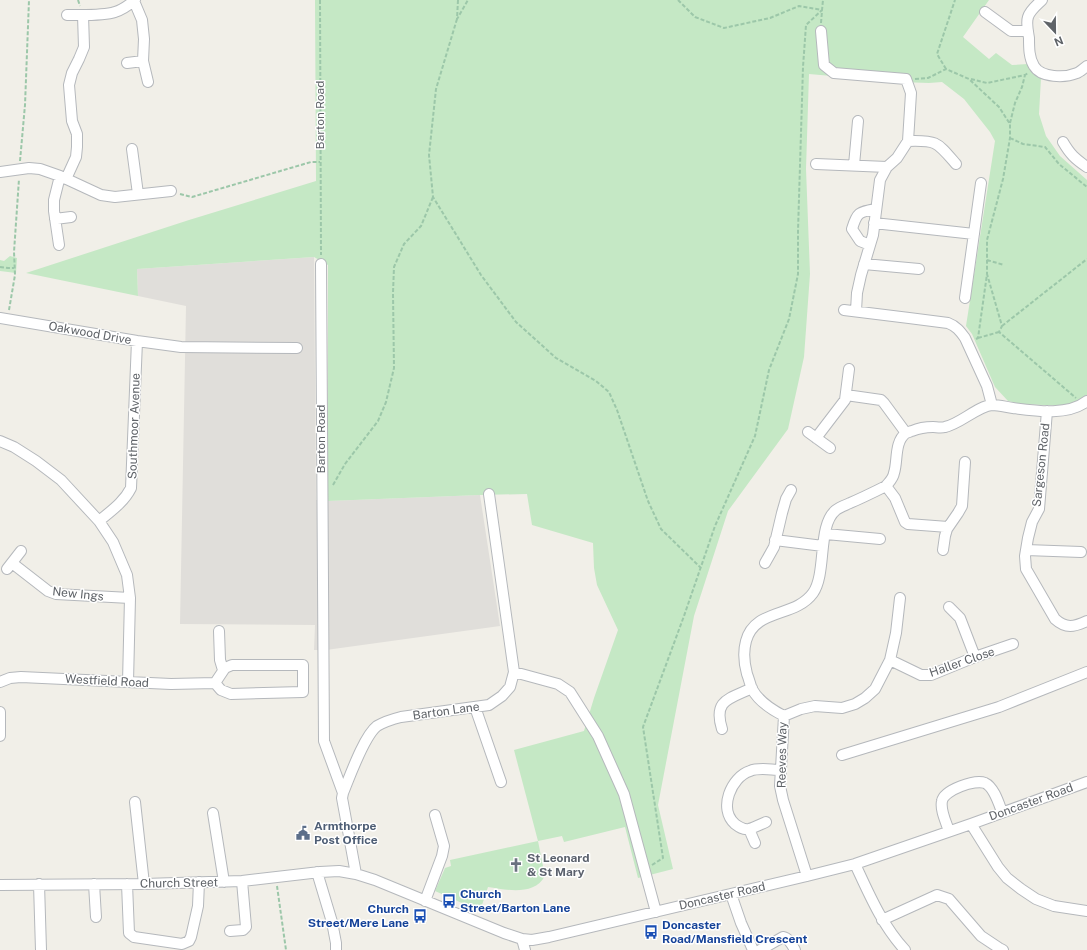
<svg xmlns="http://www.w3.org/2000/svg" width="1087" height="950" viewBox="0 0 1087 950" font-family="'Public Sans',sans-serif">
<rect width="100%" height="100%" fill="#f1efe8"/>
<path fill="#e0deda" d="M314,257L316,500L328,501L480,495L500,626L326,650H314L315,625L180,624L186,306L138,296L137,269Z"/>
<path fill="#c5e8c5" d="M315,0H989L963,37L989,59L996,53L1012,65L1028,64L1041,78L1039,114L1046,136L1060,156L1087,180V395L1077,402L1064,406L1022,404L1008,401L995,387L972,334L966,326L995,141L990,132L964,99L942,82L929,83L900,82L809,74L806,169L810,274L804,357L788,429L728,511L694,616L658,805L673,869L638,878L625,827L564,842L562,836L538,841L545,876C534,896 507,890 488,887L480,911L435,891L445,868L451,866L450,860L538,841L514,750L584,731L594,698L618,630L597,585L594,568L593,543L532,525L527,494L480,495L328,501V265L314,257L137,269L138,296L26,273L189,220L316,181Z
M10,256L17,258L16,273L0,271V260L4,261Z"/>
<g fill="none" stroke-linecap="round" stroke-linejoin="round">
<defs>
<path id="minor" d="M1042,0C1037,5 1030,10 1028,17C1026,23 1028,32 1029,38C1029,48 1029,58 1034,66C1041,78 1065,78 1077,73C1080,72 1084,68 1087,66
M134,1L142,20L144,39L143,61L148,82
M985,12L1011,31H1028
M67,15C80,15 103,16 115,12C122,10 129,5 135,0
M821,31L824,65L834,73L906,79L911,93L908,141
M127,63L143,61
M1063,142C1070,154 1075,159 1087,167
M132,149L138,194
M816,164L887,167
M854,165L858,121
M0,172L29,168L40,169L60,176L101,195L115,197L171,191
M66,179L76,157L77,147V134L72,121L69,85L72,73L79,59L84,47L83,15
M55,219L71,217
M874,223L974,234
M59,245L54,211V200L60,176
M870,245L860,241L852,229C857,212 859,212 876,209
M321,264L324,741L343,793L342,798L356,874
M864,264L919,269
M965,298L981,183
M844,310L909,318L948,323C956,326 960,331 965,338L987,386L992,405
M856,311L857,293L861,275L873,235L880,180L887,167L897,158L908,141C937,140 937,142 956,164
M0,318L137,341L181,347L297,348
M846,395L881,400L884,403L906,433
M1047,411L1039,509L1032,522L1028,538L1025,556L1026,569L1055,619C1066,629 1074,627 1087,621
M808,432L830,448
M816,438L845,400L849,369
M0,441L14,447L36,461L61,480L99,521L113,542L127,575L130,598L128,682
M886,486L895,498L905,522L908,524L948,527
M99,521C111,511 124,502 131,488L137,341
M826,534L880,539
M775,540L823,546
M943,550L945,536L947,529L958,513L962,506L965,462
M1026,550L1081,552
M12,563L48,591L56,594L130,598
M765,563L774,547L782,513L786,499L791,490
M7,569L21,551
M949,607L960,618L975,657
M219,631L220,660L223,670
M890,660L921,675H931L975,657L1013,644
M514,672L558,684L570,692L598,736L624,794L656,912
M0,682L10,678L21,677L171,684L215,683L221,690L231,694L303,692V665H232L225,668L215,683
M475,707L501,782
M0,712V736
M784,716L801,709L815,706L842,708L855,704L865,698L875,689L890,660L896,633L900,598
M722,729C713,700 729,699 752,688
M842,755L999,707L1087,672
M343,793C350,776 364,736 377,726C384,722 393,719 401,717L489,705L502,696L510,687L514,672L489,494
M135,802L144,884
M213,813L224,882
M766,822C761,824 754,828 749,829C743,830 739,827 735,824C718,809 731,777 750,771C759,767 771,770 781,770
M971,824L998,867L1007,878L1021,889L1036,899L1054,906L1087,911
M749,829L755,843
M949,831C946,822 940,810 942,801C944,790 975,779 985,783C994,787 999,804 1002,812
M855,864C869,894 882,925 905,950
M317,872L332,922L336,943V950
M807,876L783,800L780,786L784,716C772,710 758,700 752,689C750,684 749,679 747,674C744,663 743,652 746,641C755,608 795,618 813,593C827,573 817,525 836,510C840,507 846,505 850,503C862,498 874,492 886,486C889,482 893,479 894,473C898,461 894,442 906,433C907,433 911,431 912,431C919,428 925,427 933,427C936,427 941,428 945,427C960,424 978,406 992,405C999,405 1006,407 1013,408C1036,411 1068,416 1087,401
M39,884L41,950
M94,884L96,917
M127,884L129,933L134,937L182,944L189,941L191,937L198,906L199,882
M0,885L144,884L242,881L320,872L339,871L356,874L375,880L504,933L522,939L532,940L549,937L807,876L855,864L971,824L1087,782
M731,894L741,923L753,950
M425,901L442,856L444,846L435,815
M882,920L937,895L949,899L981,936L999,948L1003,950
M230,931L243,930L246,927L242,881
M522,939L525,950
M760,950L783,937C789,938 792,945 795,950"/>
</defs>
<use href="#minor" stroke="#b5b8bc" stroke-width="12"/>
<path stroke="#9cc7a9" stroke-width="2" stroke-dasharray="4 2" stroke-linecap="butt" d="M78,0L80,6
M320,0L321,255
M458,0L457,19L468,0
M678,0L695,17L724,28L770,18L799,6L822,10L823,0
M457,19L436,89L429,155L433,197L481,275L516,322L556,358L596,381L609,392L617,410L648,501L661,529L701,568
M821,23L822,11
M946,69L937,54L955,0
M915,79L928,78L946,69L969,79L999,107L1010,124V138L1003,179L987,240V274
M971,79L987,83L1025,75L1028,73
M1010,123L1015,103L1022,87L1025,75
M1010,138L1023,144L1045,147L1059,164L1087,187
M20,161L25,105L29,0
M180,194L192,197L311,162H320
M987,260L1004,265
M0,267L8,268H14
M9,310L15,275L14,252L19,179
M1002,326L1087,259
M978,338L999,332
M976,339L978,338L987,274L1002,326L999,332L1076,398
M333,485L345,464L378,421L386,402L394,368L393,293L394,267L404,244L421,226L433,197
M652,865L663,858L643,727L684,616L715,526L755,436L769,370L789,319L798,274V231L803,67L806,25L822,10
M277,886L286,950"/>
<use href="#minor" stroke="#fff" stroke-width="10"/>
</g>
<defs>
<symbol id="civic-bare" viewBox="-9 -9 18 18"><path d="M-.6-6.5H3V-4.5H.6V-3L4-1V1h2V6H-6V1h2V-1L-.6-3ZM-1.2 2.5V6h2.4V2.5Z" fill="#5c6f8a" stroke="#fff" stroke-width="2.5" paint-order="stroke"/></symbol>
<symbol id="church-bare" viewBox="-9 -9 18 18"><path d="M-1.2-6h2.4v3.5h3.3v2.4h-3.3V6h-2.4V-.1h-3.3v-2.4h3.3Z" fill="#6b7280" stroke="#fff" stroke-width="2.5" paint-order="stroke"/></symbol>
<symbol id="bus-bare" viewBox="-9 -9 18 18"><path d="M-5-6H5V4H4V6H2V4H-2V6H-4V4H-5ZM-3.5-4V0h7V-4ZM-3.5 1.2v1.5H-2V1.2ZM2 1.2v1.5H3.5V1.2Z" fill="#1a4fb4" stroke="#fff" stroke-width="2.5" paint-order="stroke"/></symbol>
</defs>
<g fill-rule="evenodd">
<use href="#civic-bare" x="293" y="823" width="20" height="20"/>
<use href="#church-bare" x="506" y="855" width="20" height="20"/>
<use href="#bus-bare" x="439" y="891" width="20" height="20"/>
<use href="#bus-bare" x="410" y="906" width="20" height="20"/>
<use href="#bus-bare" x="641" y="922" width="20" height="20"/>
</g>
<g text-anchor="middle" dominant-baseline="central" stroke-width="3" stroke-linejoin="round" paint-order="stroke">
<g font-size="12" fill="#5f6368" stroke="#fff">
<text transform="translate(320 115) rotate(-90)">Barton Road</text>
<text transform="translate(90 333) rotate(10)">Oakwood Drive</text>
<text transform="translate(134 426) rotate(-88)">Southmoor Avenue</text>
<text transform="translate(321 439) rotate(-90)">Barton Road</text>
<text transform="translate(1041 465) rotate(-84)">Sargeson Road</text>
<text transform="translate(78 594) rotate(6)">New Ings</text>
<text transform="translate(962 662) rotate(-19)">Haller Close</text>
<text transform="translate(107 681) rotate(3)">Westfield Road</text>
<text transform="translate(446 711) rotate(-8)">Barton Lane</text>
<text transform="translate(782 755) rotate(-89)">Reeves Way</text>
<text transform="translate(1031 802) rotate(-20)">Doncaster Road</text>
<text transform="translate(179 883) rotate(-1)">Church Street</text>
<text transform="translate(722 896) rotate(-13)">Doncaster Road</text>
</g>
<g font-size="12" font-weight="bold" fill="#4e5e75" stroke="#fff" text-anchor="start">
<text x="314" y="826">Armthorpe<tspan x="314" dy="14">Post Office</tspan></text>
</g>
<g font-size="12" font-weight="bold" fill="#5b616d" stroke="#fff" text-anchor="start">
<text x="527" y="858">St Leonard<tspan x="527" dy="14">&amp; St Mary</tspan></text>
</g>
<g font-size="12" font-weight="bold" fill="#164399" stroke="#fff" text-anchor="start">
<text x="460" y="894">Church<tspan x="460" dy="14">Street/Barton Lane</tspan></text>
<text x="409" y="909" text-anchor="end">Church<tspan x="409" dy="14">Street/Mere Lane</tspan></text>
<text x="662" y="925">Doncaster<tspan x="662" dy="14">Road/Mansfield Crescent</tspan></text>
</g>
</g>
<g transform="translate(1055 32) rotate(158)" stroke="#ffffff" stroke-width="3" paint-order="stroke">
<path d="M0-3L7 15L0 10L-7 15Z" fill="#5f6368"/>
<text y="-6" font-size="11" font-weight="bold" text-anchor="middle" fill="#5f6368">N</text>
</g>
</svg>
